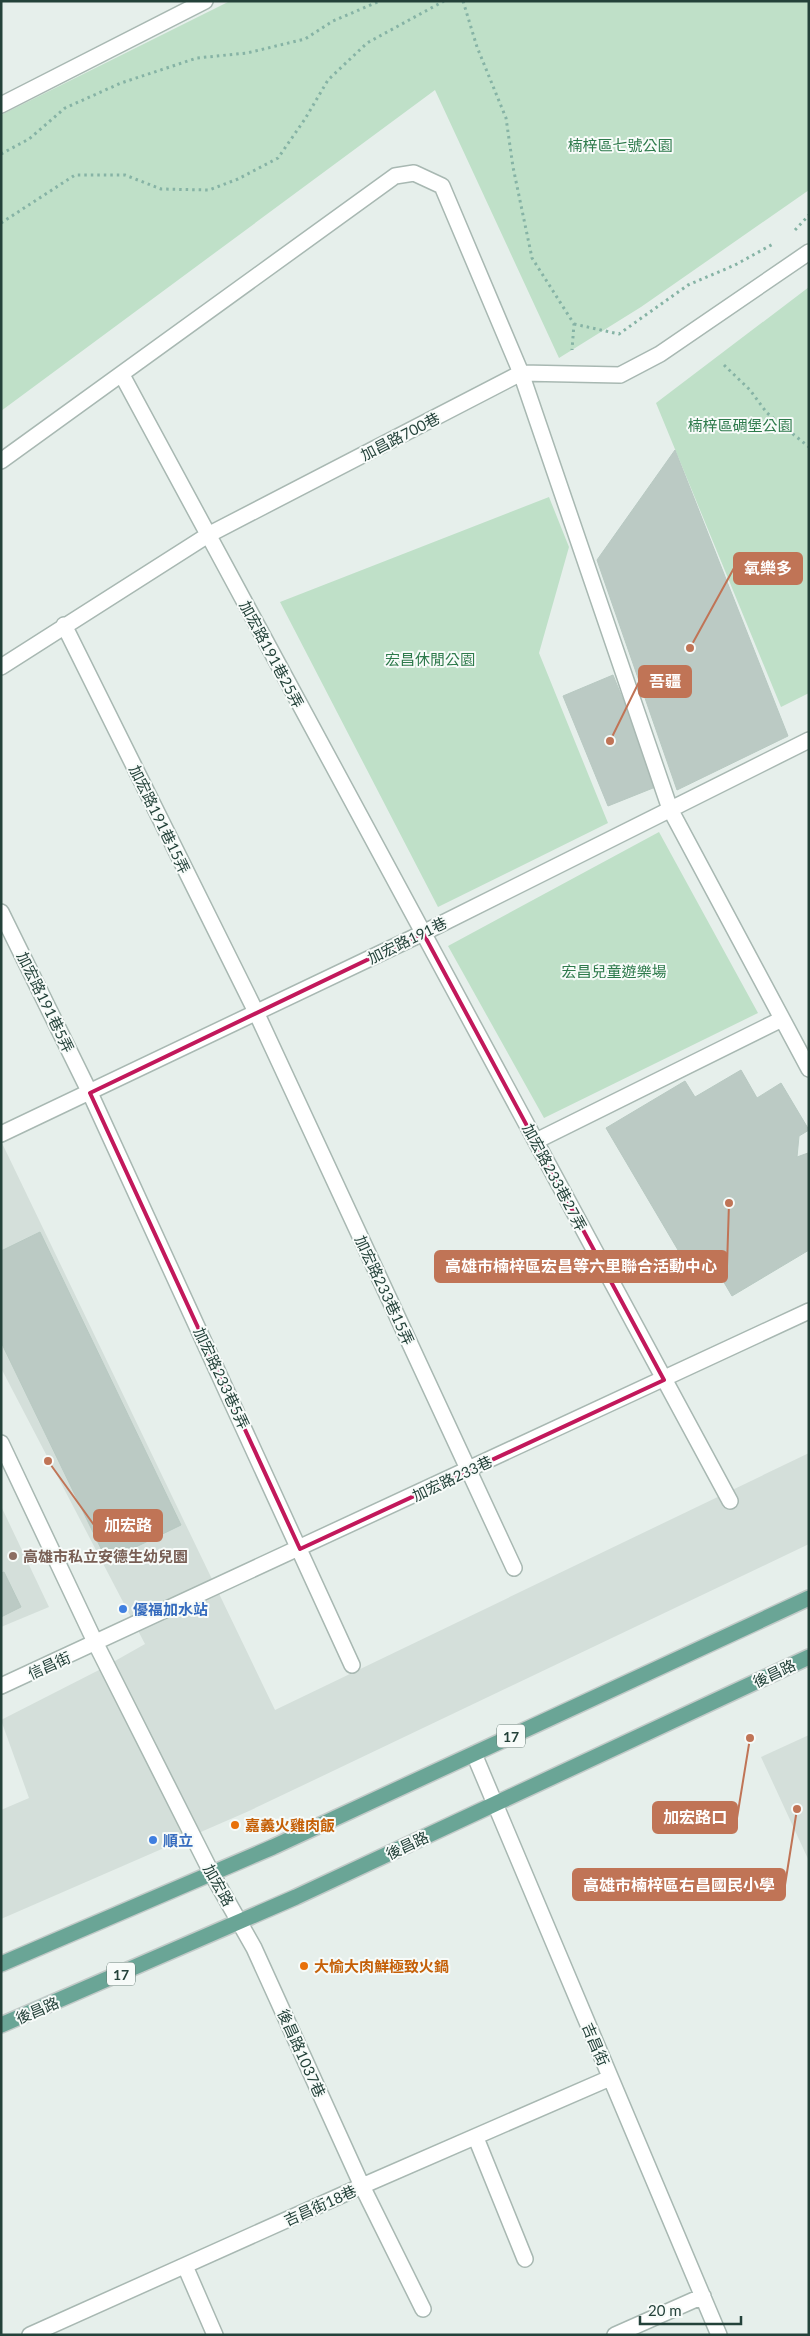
<svg xmlns="http://www.w3.org/2000/svg" width="810" height="2336" viewBox="0 0 810 2336" font-family="Lato,'Noto Sans TC',sans-serif">
<rect width="100%" height="100%" fill="#e6efeb"/>
<path fill="#d4dfda" d="M1,1141L275,1710L809,1453V1544L249,1811L1,1919V1810L29,1798L1,1720L99,1670L145,1644L1,1368Z
M1,1506L49,1607L1,1627Z
M809,1735V1861L761,1757Z"/>
<path fill="#bfe0c8" d="M230,1H809V190L641,307L559,358L435,90L1,411V115Z
M809,287V693L781,707L656,403Z
M549,497L569,547L539,653L608,823L438,907L280,602Z
M659,832L758,1013L544,1118L448,946Z"/>
<path fill="#bbcac4" stroke="#b8c9c2" d="M675,450L788,736L677,790L597,560Z
M613,675L658,786L608,806L563,696Z
M741,1070L757,1098L781,1083L809,1130L799,1136L797,1157L808,1153L809,1154V1250L732,1296L708,1255L688,1267L606,1128L685,1081L695,1097Z
M40,1232L181,1525L107,1561L1,1342V1251Z
M4,1572L21,1607L1,1617V1573Z"/>
<g fill="none" stroke-linecap="round" stroke-linejoin="round">
<defs>
<path id="minor" d="M1,105L205,1
M122,375L730,1501
M1,461L395,176L414,173L442,186L521,373L670,809L809,1069
M64,625L256,1012L514,1568
M1,667L208,535L521,373L620,375L660,354L809,252
M1,912L90,1093L352,1665
M1,1134L423,933L809,740
M536,1141L782,1019
M1,1443L96,1644L212,1874L254,1948L362,2186L423,2309
M1,1686L809,1311
M474,1754L719,2335
M476,2138L525,2259
M185,2266L215,2335
M30,2335L362,2186L610,2078
M615,2335L703,2296"/>
<path id="major" d="M1,1964L273,1847L809,1598
M1,2025L296,1897L809,1657"/>
</defs>
<use href="#minor" stroke="#a8b8b2" stroke-width="18"/>
<use href="#major" stroke="#c2cac8" stroke-width="18"/>
<path stroke="#86b3a5" stroke-width="3" stroke-dasharray="2.5 4" stroke-linecap="butt" d="M463,1L477,47L506,118L513,167L532,258L574,324L572,350
M1,154L29,139L65,108L121,83L197,58L247,53L305,39L333,21L380,1
M1,223L75,175H125L161,189L209,190L238,179L278,158L305,119L328,80L367,43L444,1
M795,230L809,215
M574,324L619,334L688,285L735,265L773,244
M724,365L750,390L767,413L809,447"/>
<use href="#minor" stroke="#fff" stroke-width="15"/>
<use href="#major" stroke="#6aa596" stroke-width="15"/>
</g>
<path fill="none" stroke="#c2185b" stroke-width="4" stroke-linejoin="round" d="M423,933L664,1380L300,1549L90,1093Z"/>
<circle fill="#8d6e63" stroke="#f7fbf9" stroke-width="2" cx="13" cy="1556" r="5"/>
<g fill="#3f7fe0" stroke="#f7fbf9" stroke-width="2">
<circle cx="123" cy="1609" r="5"/>
<circle cx="153" cy="1840" r="5"/>
</g>
<g fill="#e8710a" stroke="#f7fbf9" stroke-width="2">
<circle cx="235" cy="1825" r="5"/>
<circle cx="304" cy="1966" r="5"/>
</g>
<g text-anchor="middle" dominant-baseline="central" stroke-width="4" stroke-linejoin="round" paint-order="stroke">
<g fill="#f7fbf9" stroke="#637a73" stroke-width="1">
<rect x="497" y="1724.5" width="28" height="23" rx="4"/>
<rect x="107" y="1962.5" width="28" height="23" rx="4"/>
</g>
<g font-size="14" font-weight="bold" fill="#24423a">
<text x="511" y="1736">17</text>
<text x="121" y="1974">17</text>
</g>
<g font-size="15" fill="#2d7a4b" stroke="#f7fbf9">
<text x="620" y="145">楠梓區七號公園</text>
<text x="740" y="425">楠梓區碉堡公園</text>
<text x="430" y="659">宏昌休閒公園</text>
<text x="614" y="971">宏昌兒童遊樂場</text>
</g>
<g font-size="15" fill="#24423a" stroke="#f7fbf9">
<text transform="translate(400 436) rotate(-27)">加昌路700巷</text>
<text transform="translate(272 654) rotate(62)">加宏路191巷25弄</text>
<text transform="translate(160 819) rotate(64)">加宏路191巷15弄</text>
<text transform="translate(407 940) rotate(-26)">加宏路191巷</text>
<text transform="translate(46 1002) rotate(64)">加宏路191巷5弄</text>
<text transform="translate(555 1177) rotate(62)">加宏路233巷27弄</text>
<text transform="translate(385 1290) rotate(65)">加宏路233巷15弄</text>
<text transform="translate(222 1378) rotate(65)">加宏路233巷5弄</text>
<text transform="translate(452 1478) rotate(-25)">加宏路233巷</text>
<text transform="translate(49 1665) rotate(-24)">信昌街</text>
<text transform="translate(774 1673) rotate(-25)">後昌路</text>
<text transform="translate(407 1845) rotate(-25)">後昌路</text>
<text transform="translate(219 1885) rotate(61)">加宏路</text>
<text transform="translate(37 2010) rotate(-23)">後昌路</text>
<text transform="translate(596 2044) rotate(67)">吉昌街</text>
<text transform="translate(302 2053) rotate(66)">後昌路1037巷</text>
<text transform="translate(320 2205) rotate(-24)">吉昌街18巷</text>
</g>
<g font-size="15" font-weight="bold" fill="#785e54" stroke="#f7fbf9" text-anchor="start">
<text x="23" y="1556">高雄市私立安德生幼兒園</text>
</g>
<g font-size="15" font-weight="bold" fill="#366cbe" stroke="#f7fbf9" text-anchor="start">
<text x="133" y="1609">優福加水站</text>
<text x="163" y="1840">順立</text>
</g>
<g font-size="15" font-weight="bold" fill="#c56008" stroke="#f7fbf9" text-anchor="start">
<text x="245" y="1825">嘉義火雞肉飯</text>
<text x="314" y="1966">大愉大肉鮮極致火鍋</text>
</g>
</g>
<path fill="none" stroke="#c07456" stroke-width="2" d="M690 648L734 568M610 741L639 682M729 1203L727 1266M48 1461L94 1525M750 1738L737 1818M797 1809L785 1885"/>
<g fill="#c07456" stroke="#f7fbf9" stroke-width="2">
<circle cx="690" cy="648" r="5"/>
<circle cx="610" cy="741" r="5"/>
<circle cx="729" cy="1203" r="5"/>
<circle cx="48" cy="1461" r="5"/>
<circle cx="750" cy="1738" r="5"/>
<circle cx="797" cy="1809" r="5"/>
</g>
<g fill="#c07456" stroke="#c07456" stroke-width="2">
<rect x="734" y="553" width="68" height="31" rx="5"/>
<rect x="639" y="666" width="52" height="31" rx="5"/>
<rect x="435" y="1251" width="292" height="31" rx="5"/>
<rect x="94" y="1510" width="68" height="31" rx="5"/>
<rect x="653" y="1802" width="84" height="31" rx="5"/>
<rect x="573" y="1869" width="212" height="31" rx="5"/>
</g>
<g font-size="16" text-anchor="middle" font-weight="bold" fill="#fff">
<text x="768" y="574">氧樂多</text>
<text x="665" y="687">吾疆</text>
<text x="581" y="1272">高雄市楠梓區宏昌等六里聯合活動中心</text>
<text x="128" y="1531">加宏路</text>
<text x="695" y="1823">加宏路口</text>
<text x="679" y="1891">高雄市楠梓區右昌國民小學</text>
</g>
<rect width="810" height="2336" fill="none" stroke="#24423a" stroke-width="5"/>
<path d="M640 2316v8h101v-8" fill="none" stroke="#24423a" stroke-width="2.5"/>
<text x="648" y="2316" font-size="15" fill="#24423a" stroke="#f7fbf9" stroke-width="4" paint-order="stroke">20 m</text>
</svg>
